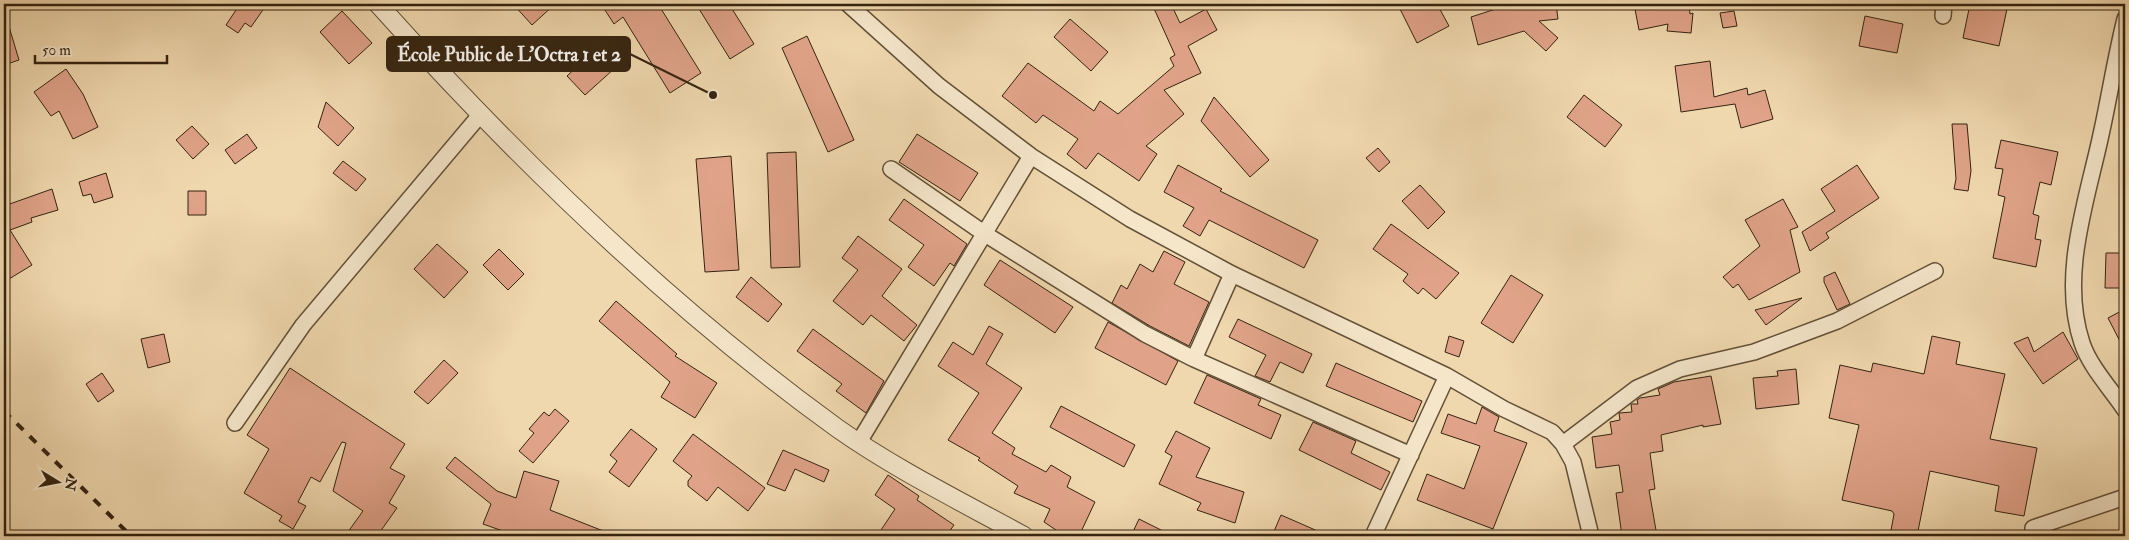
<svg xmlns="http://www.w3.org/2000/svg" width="2129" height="540" viewBox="0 0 2129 540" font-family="'IM FELL Double Pica',serif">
<rect width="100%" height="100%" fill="#f0d8ae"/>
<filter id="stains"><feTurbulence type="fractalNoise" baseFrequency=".004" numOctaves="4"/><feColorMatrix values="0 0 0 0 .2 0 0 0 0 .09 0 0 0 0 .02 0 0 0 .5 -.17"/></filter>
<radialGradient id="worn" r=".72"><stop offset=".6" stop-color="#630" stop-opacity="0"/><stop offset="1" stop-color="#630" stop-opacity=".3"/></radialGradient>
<path fill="#e0a389" stroke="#342310" d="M240,4H267L251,27L245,23L238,33L226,25Z
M513,4H555L532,25Z
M601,4H658L701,73L670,93L623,17L614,24Z
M696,4H729L754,44L730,59Z
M1152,4H1171L1180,23L1206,9L1217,30L1188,46L1201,73L1164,90L1184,114L1146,146L1157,154L1139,181L1098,153L1086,169L1067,154L1078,139L1043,115L1036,123L1002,96L1028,63L1094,111L1100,101L1118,114L1174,66L1170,58L1175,55Z
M1411,4H1437L1449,26L1417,43L1400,9Z
M1505,4H1556L1558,19L1539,21L1558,38L1546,51L1524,31L1478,45L1471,17L1505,6Z
M1634,4H1689L1690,14L1693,13L1691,33L1667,31L1668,24L1639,30Z
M1970,4L2007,9L1999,46L1963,38Z
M342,11L372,43L349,64L320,32Z
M1734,11L1737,26L1723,28L1720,13Z
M1865,16L1903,24L1897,53L1859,46Z
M1070,19L1108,52L1091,71L1054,37Z
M7,20L19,60L4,65V21Z
M807,36L854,140L828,152L782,48Z
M597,48L615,68L585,95L567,76Z
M1710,61L1714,97L1747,88L1748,95L1765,90L1773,119L1741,128L1735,104L1681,112L1675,66Z
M66,69L83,94L98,127L73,139L59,111L51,116L34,92Z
M1584,95L1622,125L1605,147L1567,117Z
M1214,97L1269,160L1250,177L1201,121Z
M326,102L354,128L338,146L318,127Z
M1952,124H1967L1971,171L1968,191L1954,189L1956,179Z
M192,126L209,144L193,159L176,140Z
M247,134L257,148L235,164L225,150Z
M917,134L978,173L960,201L899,162Z
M2001,140L2058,152L2051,185L2040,182L2033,214L2039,216L2035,239L2041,240L2036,267L1993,258L2005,197L1998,195L2003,169L1995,168Z
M1378,148L1390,162L1379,172L1366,158Z
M796,152L800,267L771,268L767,153Z
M731,156L739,270L705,272L696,159Z
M343,161L366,179L356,191L333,173Z
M1178,165L1222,189L1220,191L1318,240L1304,268L1209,220L1200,236L1183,226L1194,208L1164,192Z
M1857,165L1879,198L1826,233L1829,238L1810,251L1802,232L1835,211L1821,189Z
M106,173L113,197L94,203L91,194L83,196L79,182Z
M1420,185L1445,212L1428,229L1402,201Z
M52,189L58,210L31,218L32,222L10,230L32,265L4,282V206Z
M188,191H206V215H188Z
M904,199L967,244L954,266L950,263L934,286L908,267L924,245L889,220Z
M1783,199L1798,227L1790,230L1800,272L1749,300L1738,284L1733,288L1723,277L1760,246L1745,220Z
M1391,224L1459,273L1436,299L1423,288L1418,294L1403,281L1408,274L1373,249Z
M858,236L902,269L882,296L917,325L904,341L871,315L863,325L833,301L858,270L842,258Z
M437,244L468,272L444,298L414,269Z
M499,249L524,274L508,290L483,265Z
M1164,251L1185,262L1174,284L1209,302L1189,346L1150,326L1112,303L1121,285L1127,289L1140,264L1153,272Z
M2106,253H2125V288H2105Z
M1000,260L1073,307L1055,333L984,285Z
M1835,272L1850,304L1837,310L1824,282V277Z
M1511,275L1543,295L1513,343L1481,323Z
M751,277L782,304L768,322L736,297Z
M1802,298L1766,325L1755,310Z
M616,301L677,354L675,356L717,383L695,418L661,397L670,382L599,321Z
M2125,309V351L2108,318Z
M1238,319L1312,354L1303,373L1280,362L1270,382L1255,376L1266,355L1229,337Z
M1108,322L1178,361L1166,385L1095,348Z
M989,326L1003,334L986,364L1022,388L992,433L1015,448L1012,454L1046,472L1051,465L1071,477L1067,487L1095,502L1079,536H1065L1044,522L1050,509L1014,493L1018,486L978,460L980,458L948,440L979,393L938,366L953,342L973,355Z
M813,329L884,381L866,413L836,391L842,384L797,351Z
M2063,332L2078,359L2043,384L2014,343L2028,337L2034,352Z
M164,334L170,362L148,368L141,339Z
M1449,336L1464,341L1459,357L1445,352Z
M1932,336L1960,342L1956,364L2005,374L1990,439L2037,448L2024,516L1995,511L1999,486L1930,471L1917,536H1890L1894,514L1892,511L1842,500L1859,425L1829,418L1840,365L1871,372L1873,363L1924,374Z
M444,360L458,373L428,404L414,392Z
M1336,363L1422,401L1413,422L1326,386Z
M290,368L405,444L390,468L405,476L389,503L397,508L377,536H345L363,511L333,491L346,443L342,442L320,482L311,477L298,502L306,506L293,529L279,521L282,516L244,493L269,449L247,435Z
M1796,369L1799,404L1756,409L1753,378L1778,376L1777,371Z
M102,373L114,391L98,402L86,384Z
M1207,375L1261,399L1258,405L1281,415L1271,439L1194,403Z
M1711,376L1721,424L1703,427V425L1661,435L1663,451L1650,453L1655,489L1649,490L1657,536H1622L1616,493L1623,492L1619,465L1596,468L1592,437L1612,434L1610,422L1620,420L1619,413L1632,412L1631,404H1638L1637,400L1640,398L1660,395L1658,389L1674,382Z
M1061,406L1135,445L1124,467L1050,427Z
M1482,407L1499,417L1494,431L1527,443L1493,529L1417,500L1427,474L1464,489L1480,446L1441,433L1448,414L1476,424Z
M555,409L569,421L533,463L519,451L534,433L529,429L544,412L549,416Z
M1313,422L1356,441L1351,453L1390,472L1381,490L1299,450Z
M631,429L657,449L629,487L609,472L617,461L610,455Z
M1176,431L1210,448L1196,477L1244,492L1235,523L1197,510L1201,503L1159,484L1172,456L1165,452Z
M693,434L765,488L748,511L718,487L707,501L688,486V481L692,476L673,461Z
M783,450L829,470L824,482L795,469L785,491L767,484Z
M455,457L497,491L516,498L524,471L559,481L550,510L616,536H517L483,524L491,504L446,468Z
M888,475L919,496L917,500L954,525L946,536H877L895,509L875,495Z
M1281,515L1329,536H1272Z
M1139,519L1173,536H1131Z"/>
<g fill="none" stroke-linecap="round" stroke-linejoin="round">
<defs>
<path id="minor" d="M848,4L939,86L1031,156L1130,219L1232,274L1447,376L1504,409L1552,432L1563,444L1573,462L1591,536
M1943,16L1944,4
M2125,19C2116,55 2110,93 2102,130C2088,198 2059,274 2082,343C2090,367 2111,389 2125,410
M891,169L985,234L1145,334L1194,359L1411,455
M1194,359L1232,274
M235,423L303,325L480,115
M859,442L1031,156
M1563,444L1637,388L1680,369L1754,352L1837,321L1935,271
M2033,528L2125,497
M1373,536L1447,376"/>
<path id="tertiary" d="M378,4C517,159 668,306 837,428C895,469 962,502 1024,536"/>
</defs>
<use href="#minor" stroke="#635038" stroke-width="18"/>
<use href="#tertiary" stroke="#635038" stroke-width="20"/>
<use href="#minor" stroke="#f5e6ca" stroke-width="15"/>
<use href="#tertiary" stroke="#f5e6ca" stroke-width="18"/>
<path stroke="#342310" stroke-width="4" stroke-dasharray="9 9" stroke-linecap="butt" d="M4,411L131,536"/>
</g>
<path fill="none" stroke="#342310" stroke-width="2" d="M713 95L630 54"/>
<circle fill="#342310" stroke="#f5e6ca" stroke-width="2" cx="713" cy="95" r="5"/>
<rect fill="#342310" stroke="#342310" stroke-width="2" x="387" y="37" width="243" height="34" rx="5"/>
<g font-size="19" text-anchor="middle" font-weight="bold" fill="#fff">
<text x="509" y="61">École Public de L'Octra 1 et 2</text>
</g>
<rect width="2129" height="540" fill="none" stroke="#f0d8ae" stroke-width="20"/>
<rect x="5" y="5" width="2119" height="530" fill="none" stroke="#342310" stroke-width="2.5"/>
<rect x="10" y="10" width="2109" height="520" fill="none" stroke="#342310"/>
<g transform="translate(58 482) rotate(100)" stroke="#f5e6ca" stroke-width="4" paint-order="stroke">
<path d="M0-4L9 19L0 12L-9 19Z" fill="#342310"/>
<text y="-8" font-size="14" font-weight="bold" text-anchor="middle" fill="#342310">N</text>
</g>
<path d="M35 55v8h132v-8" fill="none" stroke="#342310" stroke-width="2.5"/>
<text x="42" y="55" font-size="15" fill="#342310" stroke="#f5e6ca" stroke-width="4" paint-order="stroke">50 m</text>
<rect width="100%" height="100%" filter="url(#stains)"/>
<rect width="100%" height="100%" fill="url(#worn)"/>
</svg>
